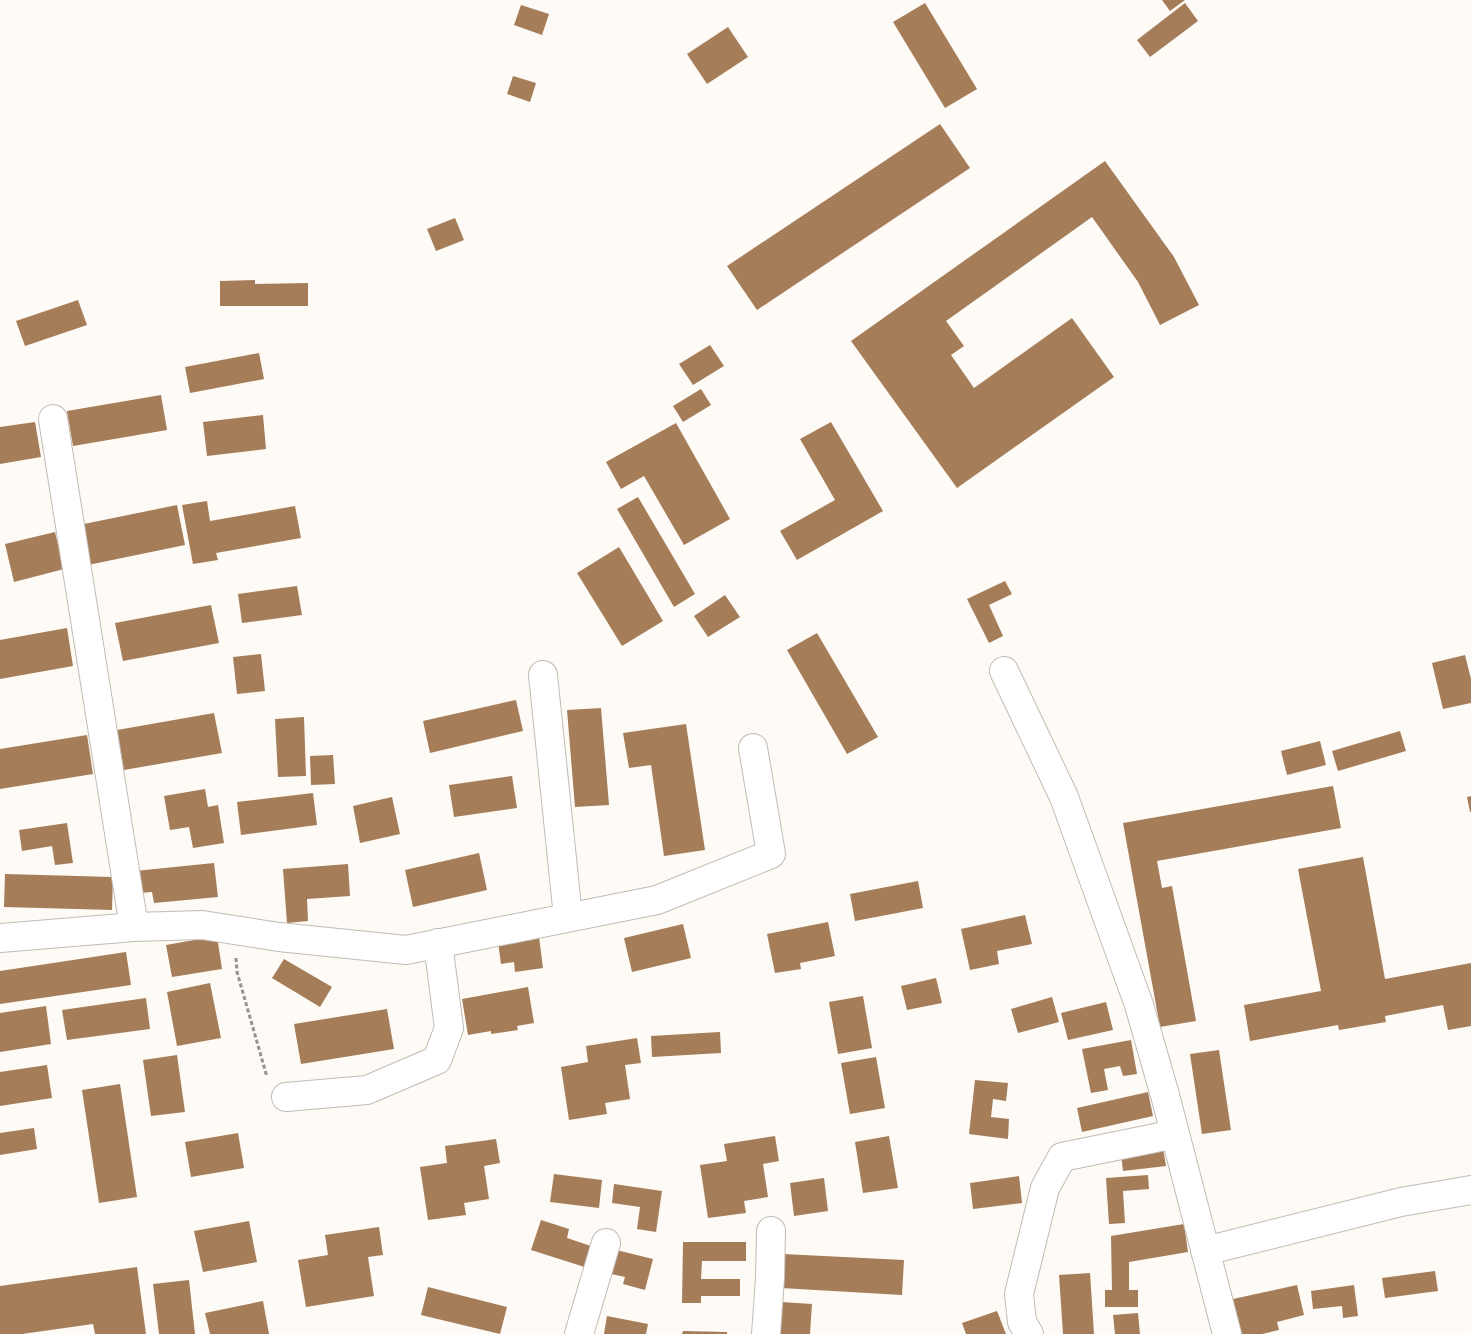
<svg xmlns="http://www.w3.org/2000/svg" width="1471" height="1334" viewBox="0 0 1471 1334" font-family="'Work Sans',sans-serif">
<rect width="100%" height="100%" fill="#fefaf6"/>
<path fill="#a57d59" d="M1162,0H1185L1170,11Z
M925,3L977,89L945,108L893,22Z
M1185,3L1198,21L1150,57L1137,40Z
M521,5L549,14L542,35L514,25Z
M728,27L748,57L707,84L687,54Z
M513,76L536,83L530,102L507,94Z
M940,124L970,168L757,310L727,266Z
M1105,161L1174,257L1199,305L1160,325L1138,282L1092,217L946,321L964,346L951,355L974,388L1072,318L1114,377L957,488L851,341Z
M455,218L464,240L436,251L427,229Z
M255,280V284L308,283V306H220V281Z
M78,300L87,325L25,346L16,321Z
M710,345L724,366L693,385L679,364Z
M259,353L264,379L190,393L185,367Z
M701,389L711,405L683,422L673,406Z
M161,395L167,430L73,446L67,411Z
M263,415L266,449L207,456L203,422Z
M35,422L41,457L0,464V427Z
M831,422L883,511L797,560L780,531L835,500L800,439Z
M676,423L730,519L684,545L644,476L621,489L606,462Z
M638,497L695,594L674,607L617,509Z
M207,501L210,521L295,506L301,538L216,553L218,560L193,564L182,505Z
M177,505L185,545L88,565L79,525Z
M55,532L64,569L14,582L5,544Z
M619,547L663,621L622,646L577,573Z
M1005,581L1012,594L989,605L1003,636L989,643L967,599Z
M297,586L302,615L242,623L238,594Z
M725,595L740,617L708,637L694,616Z
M211,605L219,643L123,661L115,623Z
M67,628L73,666L0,679V640Z
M817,633L878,737L847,754L787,650Z
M261,654L265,691L237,694L233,657Z
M1465,655L1471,679V703L1443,709L1432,663Z
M516,700L523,731L430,753L423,721Z
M601,708L609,805L575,807L567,710Z
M214,713L222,753L124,770L117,730Z
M304,717L306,776L278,777L275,719Z
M686,724L705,850L664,856L651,765L629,768L623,733Z
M1400,731L1406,751L1338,771L1332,751Z
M87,735L93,774L0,789V749Z
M1320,741L1326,765L1287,775L1281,751Z
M333,755L335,784L311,785L310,756Z
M512,776L517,808L454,817L449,785Z
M1333,786L1341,828L1157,861L1162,888L1172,886L1196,1021L1160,1027L1123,823Z
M205,789L208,807L218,805L224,843L193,848L189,827L170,830L164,796Z
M313,793L317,825L241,835L237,802Z
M1471,796V812H1470L1467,797Z
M392,797L400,834L360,843L353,806Z
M67,823L73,863L55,865L52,846L22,851L19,830Z
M479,853L487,890L413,907L405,870Z
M1363,857L1385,979L1471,963V1026L1448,1030L1443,1005L1385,1016L1386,1022L1339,1030L1338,1025L1250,1041L1244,1005L1321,991L1298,869Z
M214,863L218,897L154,903L152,892L137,893L135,871Z
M348,864L350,896L307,899L308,921L287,923L283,869Z
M5,874L113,877L112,910L4,907Z
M918,881L923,908L855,921L850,894Z
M1025,915L1032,944L997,951L999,964L970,970L961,929Z
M828,922L835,956L800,963L801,969L775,973L767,934Z
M683,924L691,958L632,972L624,938Z
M217,936L222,969L172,977L166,945Z
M539,937L543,968L515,972L514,962L501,964L498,942Z
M126,952L131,985L0,1004V971Z
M284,959L332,987L320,1007L272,978Z
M936,978L942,1003L907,1010L901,986Z
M210,983L221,1038L177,1046L167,992Z
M528,987L534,1023L517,1026L518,1030L491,1034V1031L468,1035L462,999Z
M863,996L872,1048L838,1054L829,1002Z
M1052,997L1059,1022L1018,1033L1011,1009Z
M146,998L150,1029L67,1040L62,1010Z
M1106,1002L1113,1030L1068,1040L1061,1013Z
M46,1006L51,1044L0,1052V1013Z
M387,1009L394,1049L301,1064L294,1024Z
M720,1032L721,1053L652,1057L651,1036Z
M637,1038L641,1063L625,1065L630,1099L605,1103L607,1114L569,1120L561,1067L588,1062L586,1046Z
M1131,1040L1137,1074L1123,1076L1120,1066L1104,1069L1108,1090L1091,1093L1082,1049Z
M1219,1050L1231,1130L1202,1134L1190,1054Z
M177,1055L185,1112L151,1116L143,1060Z
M876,1057L885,1108L850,1114L841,1063Z
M47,1065L52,1098L0,1106V1072Z
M975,1080L1008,1083L1006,1101L993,1099L991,1117L1009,1119L1008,1139L969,1134Z
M120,1084L137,1197L99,1203L82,1090Z
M1148,1092L1153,1116L1082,1132L1077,1108Z
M34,1128L37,1149L0,1155V1133Z
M238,1133L244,1168L191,1177L185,1142Z
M775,1136L779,1161L763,1164L768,1197L744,1201L746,1213L708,1218L700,1165L727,1161L724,1144Z
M889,1136L898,1188L863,1193L855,1142Z
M496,1139L500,1163L484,1166L489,1199L464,1203L466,1215L428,1220L420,1167L447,1163L445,1146Z
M1163,1148L1166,1166L1123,1171L1121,1154Z
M554,1174L602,1180L599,1208L550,1202Z
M1148,1175L1149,1189L1123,1191L1125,1223L1109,1224L1106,1178Z
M1019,1176L1022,1203L973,1209L970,1183Z
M824,1178L828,1211L794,1216L790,1183Z
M614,1184L662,1191L656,1232L637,1229L640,1207L612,1203Z
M541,1220L569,1229L567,1238L600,1249L594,1270L531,1250Z
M249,1221L257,1262L203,1272L194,1231Z
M1184,1224L1188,1252L1129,1262V1290H1138V1307H1105V1290H1112L1111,1236Z
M379,1227L383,1255L368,1257L374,1296L306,1307L298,1260L328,1255L325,1235Z
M683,1242H746V1261H702L701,1279H740V1296H701V1303H682Z
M608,1248L653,1259L645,1290L623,1284L625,1277L602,1272Z
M783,1254L904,1260L902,1295L781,1288Z
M137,1267L146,1334H95L93,1324L22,1334H0V1286Z
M1435,1271L1438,1291L1385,1298L1382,1278Z
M1090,1273L1094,1334H1063L1059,1275Z
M189,1280L195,1334H159L153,1284Z
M1297,1285L1304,1315L1277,1322L1279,1330L1262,1334H1240L1233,1299Z
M1354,1285L1358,1316L1343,1318L1342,1306L1313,1309L1311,1291Z
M428,1287L507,1307L500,1334L421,1315Z
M263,1301L269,1334H210L205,1313Z
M781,1302L812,1304L810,1334H778Z
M997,1311L1006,1334H966L962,1323Z
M1138,1313L1140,1334H1115L1113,1315Z
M607,1316L648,1324L646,1334H604Z
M683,1331L727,1332V1334H682Z"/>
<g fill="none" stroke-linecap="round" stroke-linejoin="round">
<defs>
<path id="minor" d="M53,419L134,927
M1004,671L1064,797L1139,1005L1165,1095L1227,1334
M543,675L568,917
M0,938L134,927L202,925L279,937L406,950L657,900L771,854L753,748
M286,1097L367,1090L437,1060L449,1028L438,943
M1205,1251L1401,1202L1471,1190
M579,1334L606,1243
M766,1334L770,1278L771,1231
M1029,1334L1022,1322L1019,1294L1045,1188L1062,1157L1175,1134"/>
</defs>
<use href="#minor" stroke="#c2bbb5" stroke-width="30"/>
<path stroke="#96928f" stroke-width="3" stroke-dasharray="4 2.5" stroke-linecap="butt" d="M236,958L237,972L267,1077"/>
<use href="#minor" stroke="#fff" stroke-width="28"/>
</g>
</svg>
